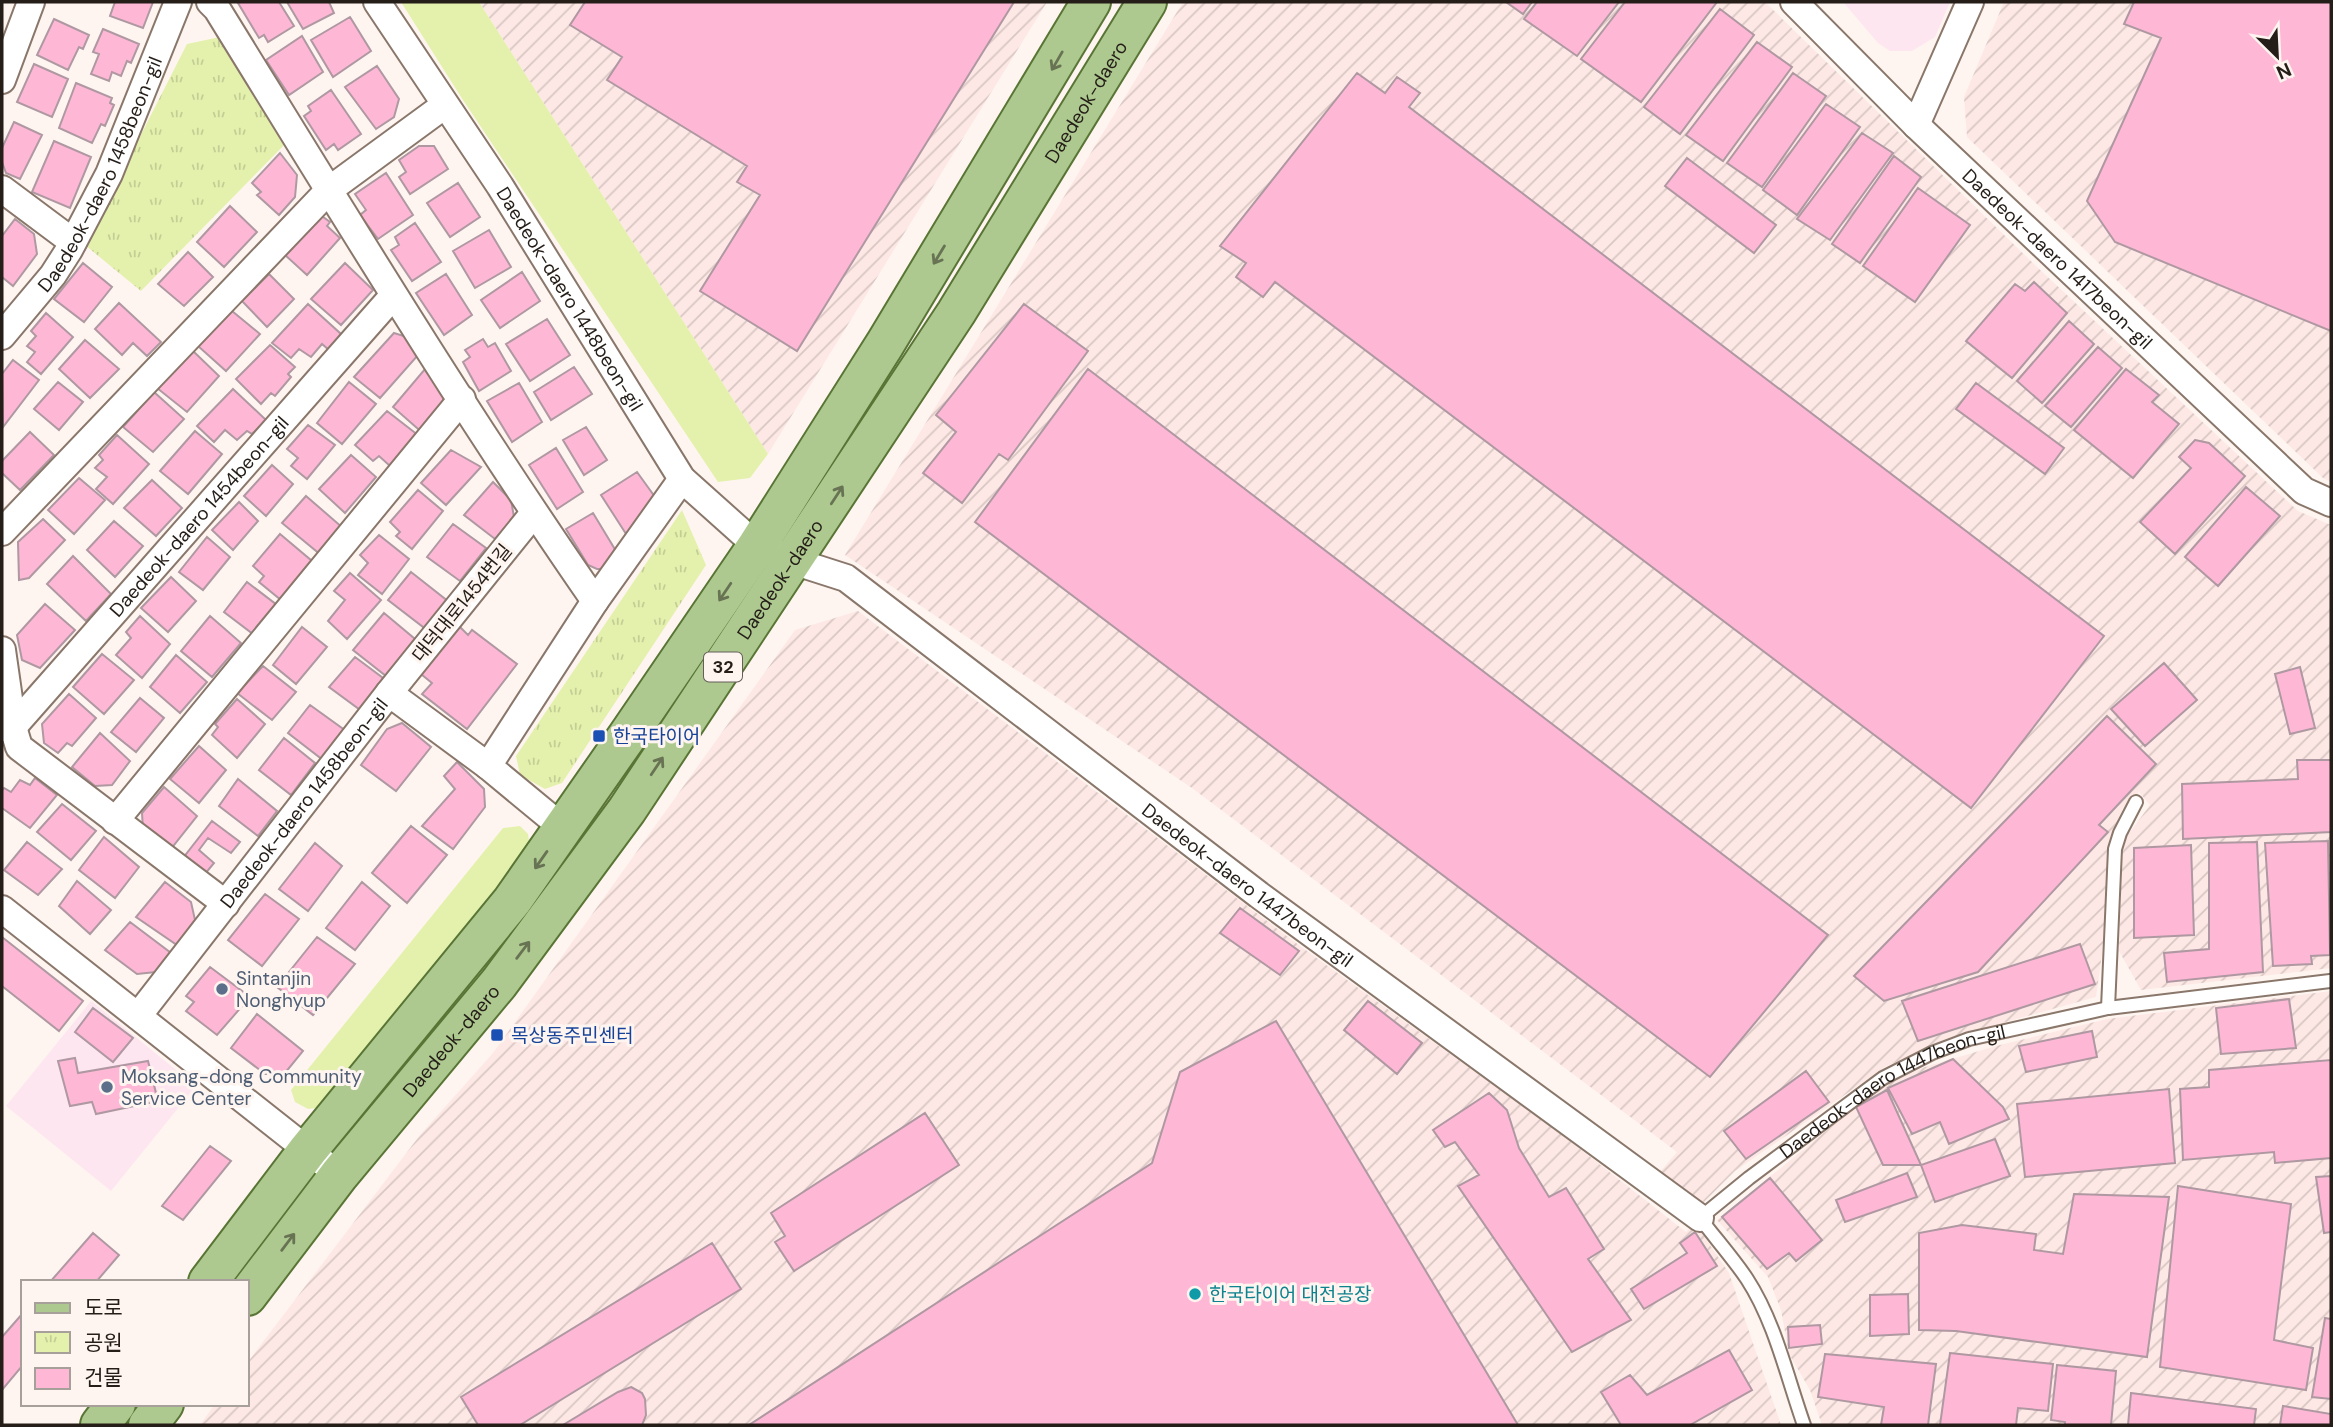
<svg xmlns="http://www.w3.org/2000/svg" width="2333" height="1427" viewBox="0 0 2333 1427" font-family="'DM Sans','Noto Sans KR',sans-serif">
<defs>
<pattern id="industrial-furrows" width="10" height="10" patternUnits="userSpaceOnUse" patternTransform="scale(1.75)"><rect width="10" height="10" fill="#fde8e5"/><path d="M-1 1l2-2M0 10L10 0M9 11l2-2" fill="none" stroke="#d9c7c4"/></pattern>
<pattern id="park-tufts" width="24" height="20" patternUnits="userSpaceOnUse" patternTransform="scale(1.75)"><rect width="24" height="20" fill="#e4f1ad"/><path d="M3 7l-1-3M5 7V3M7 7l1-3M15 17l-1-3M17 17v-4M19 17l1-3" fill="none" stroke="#c3ce94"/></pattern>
</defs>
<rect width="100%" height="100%" fill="#fef5f0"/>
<path fill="#fee6f0" d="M1843,2H1950L1935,37L1912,51H1890L1878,43Z
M91,1001L196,1086L111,1191L6,1106Z"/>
<path fill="url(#industrial-furrows)" d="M479,2H1047L768,454Z
M1183,2H1765L2036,266L2255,471L2298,511L2331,525V968L2141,990L2119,951L2122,843L2150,805L2139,792L2123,808L2108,850L2104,940L2096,997L1948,1038L1885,1067L1735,1171L1704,1202L1685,1194L1660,1172L1677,1152L1192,788L845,555Z
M2004,2H2331V482L2323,478L1967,137L1964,97Z
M858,611L1300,946L1561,1134L1686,1232L1695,1223L1729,1273L1781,1425H200L215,1404H247V1363L420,1135L493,1053L795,630Z
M2331,991V1425H1822L1810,1390L1789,1354L1781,1310L1768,1277L1717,1220L1881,1086L1925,1067L1996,1046L2107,1019Z"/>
<path fill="#e4f1ad" d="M401,2H479L768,454L750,478L718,482L461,97Z
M520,826L528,834L530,848L324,1107L308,1109L295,1102L291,1090L503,828Z"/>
<path fill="url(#park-tufts)" d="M220,37L289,140L141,291L85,245L187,44Z
M682,510L706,565L562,783L545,789L520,775L516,756Z"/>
<path fill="#feb8d6" stroke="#af98a1" stroke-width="2" d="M115,2H153L143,28L110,16Z
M241,2H279L294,26L268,42L264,35L259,38L238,3Z
M287,2H329L334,13L303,29Z
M585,2H1014L797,351L700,291L760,195L737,182L747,166L607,80L622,57L570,25Z
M1506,2H1532L1523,14Z
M1537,2H1619L1577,56L1524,19Z
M1625,2H1717L1641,102L1581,59Z
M2134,2H2331V331L2115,242L2087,201L2161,38L2124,24Z
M1720,9L1754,35L1680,134L1644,107Z
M350,17L371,51L333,77L311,40Z
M54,19L89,35L83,49L79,47L68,70L37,55Z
M103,29L139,44L131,63L127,61L121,76L112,72L109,81L91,74L99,54L93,52Z
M302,36L323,72L289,95L266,60Z
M1757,42L1792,67L1723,161L1686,135Z
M34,64L68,79L52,117L17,102Z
M377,66L399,99L394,117L376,129L345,87Z
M1357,73L1385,93L1397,77L1420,93L1409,107L2104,636L1971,808L1275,282L1263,297L1236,277L1246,263L1220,246Z
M1793,73L1826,96L1762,187L1727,163Z
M76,83L112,98L110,103L114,105L105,126L101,124L92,143L59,128Z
M331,90L361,134L338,150L334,144L326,150L304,116L311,111L308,106Z
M1826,104L1860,127L1797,215L1763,190Z
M14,122L42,135L20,179L6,173L2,162V148Z
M1862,133L1893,153L1830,240L1797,219Z
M54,141L91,157L70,208L32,192Z
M419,146H434L448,169L410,194L399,177L406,172L399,160Z
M280,153L297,175L295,197L279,215L257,195L261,192L252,183Z
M1894,156L1921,177L1860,263L1832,244Z
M1687,158L1776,225L1754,253L1665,186Z
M386,173L413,215L378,239L360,215L366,210L355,194Z
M458,183L480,217L450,237L427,203Z
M1918,188L1970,225L1915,302L1863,266Z
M230,206L257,232L224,267L197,242Z
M319,214L330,222L327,226L340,238L307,275L285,255Z
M15,219L34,234L37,254L13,286L2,277V236Z
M415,223L441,262L412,281L391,250L399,245L395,237Z
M489,230L511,267L475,288L453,251Z
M188,252L213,277L184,306L158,284Z
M83,263L112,287L84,322L54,299Z
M345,263L373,290L341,325L311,299Z
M522,272L540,301L500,328L481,300Z
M269,274L294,299L267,327L242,301Z
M446,274L472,315L444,335L416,293Z
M2034,282L2067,313L2012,378L1966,341L2015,284L2025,291Z
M119,303L161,342L147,356L133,343L122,355L95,329Z
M308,304L341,334L329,350L322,344L311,357L299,349L291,358L272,343Z
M1024,304L1088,351L1008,460L999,454L962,503L923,473L956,432L936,415Z
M232,311L260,334L226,371L198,346Z
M46,313L73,337L41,374L27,362L35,352L27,346L36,336L31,331Z
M547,319L570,355L530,381L506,344Z
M2069,321L2094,344L2042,403L2017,381Z
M394,333L407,337L419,354L380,398L354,377Z
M483,339L488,347L495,343L511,371L479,391L463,362L470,357L465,350Z
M85,340L119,369L90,398L59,369Z
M270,345L295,367L288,374L291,377L275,396L271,393L261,404L236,379Z
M2098,347L2122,368L2071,427L2045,406Z
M193,351L219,376L187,412L157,388Z
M13,360L39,380L3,427L2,374Z
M574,367L592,394L551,420L534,392Z
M425,369L442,391L445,410L425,435L393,407Z
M1088,369L1828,935L1710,1077L975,522Z
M2126,369L2159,395L2152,402L2179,424L2133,478L2074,430Z
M58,382L83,402L59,430L34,409Z
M349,382L376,404L342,444L317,423Z
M519,383L542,422L512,442L487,401Z
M1976,383L2064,448L2045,474L1956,409Z
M233,389L266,420L252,434L247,431L237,440L225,430L214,442L197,426Z
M154,392L184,419L153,452L123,427Z
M387,411L423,439L390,466L379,456L373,461L355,445Z
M308,425L335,445L307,479L291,466L298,458L287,449Z
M586,427L607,460L584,475L563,440Z
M195,431L222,454L188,494L160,471Z
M30,432L54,455L20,490L2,473V461Z
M117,435L149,464L113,504L96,489L107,477L95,468L103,460L99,455Z
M2195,440L2209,443L2245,476L2175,554L2140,522L2191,468L2179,457Z
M556,448L583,492L557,509L529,465Z
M451,450L481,467L446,505L421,483Z
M351,455L376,477L345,513L319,489Z
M272,465L293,484L266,516L244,496Z
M637,472L655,497L628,537L601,495Z
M79,478L105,500L74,534L48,510Z
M152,480L182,508L156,536L124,508Z
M493,482L511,500L514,517L495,539L464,515Z
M2246,487L2280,516L2218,586L2185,557Z
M418,490L443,511L412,549L396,536L400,532L390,522Z
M306,496L343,528L321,555L282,523Z
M239,502L258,521L233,550L212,530Z
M593,513L619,556L610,569H597L588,565L566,529Z
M43,519L65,540L29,578L19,580L18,542Z
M114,521L143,546L115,577L87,550Z
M453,524L486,548L460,581L427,557Z
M280,534L312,561L281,600L259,582L264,576L253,566Z
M379,535L409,559L382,594L358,575L368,563L360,555Z
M207,537L230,557L203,590L179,572Z
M73,556L111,594L86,621L47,584Z
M411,572L449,602L427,630L388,600Z
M350,573L381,600L347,639L328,621L345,600L334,591Z
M171,577L196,601L168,632L141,608Z
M247,582L277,605L253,634L224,612Z
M45,604L75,630L40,668L22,660L17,635Z
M384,613L415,639L386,676L353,650Z
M140,616L170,644L142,678L116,655L131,638L126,632Z
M210,616L241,643L212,677L181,651Z
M458,625L468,635L472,630L517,664L467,729L422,694L432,683L421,674Z
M302,627L327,647L296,684L273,665Z
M102,654L134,680L104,714L73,687Z
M176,655L207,682L180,713L150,687Z
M355,657L387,681L363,712L329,687Z
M2164,663L2197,700L2145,746L2111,709Z
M263,666L296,692L272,720L237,693Z
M2300,667L2315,728L2290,734L2275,674Z
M69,694L96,718L72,746L67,743L58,753L44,743L42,724Z
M140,698L164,718L136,752L111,732Z
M237,699L265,724L237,758L212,735L218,727L215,724Z
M310,705L346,731L323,760L288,733Z
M2107,716L2156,764L2099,825L2108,832L1978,972L1884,1001L1854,976Z
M402,723L431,747L396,791L361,765L387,729Z
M100,733L130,761L112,785L95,786L72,767Z
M284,738L315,763L291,795L259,770Z
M199,746L226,770L199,803L170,779Z
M2297,760H2331V832L2183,839L2182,784L2298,779Z
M457,762L484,789L485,807L453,849L422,826L455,789L444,776Z
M35,778L57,795L30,828L2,808V790L4,788L11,792L20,780L30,785Z
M238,779L277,811L258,836L219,806Z
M164,787L197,816L170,850L143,829L142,813Z
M62,804L96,831L71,860L37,832Z
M212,821L240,842L231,853L208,838L199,850L214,863L205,874L183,858Z
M411,826L447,855L407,903L372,873Z
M104,837L139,867L115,898L79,870Z
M2328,841L2330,955L2311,956L2312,964L2273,966L2265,843Z
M27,842L62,869L38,895L4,870Z
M2257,842L2263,972L2167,982L2164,953L2209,949V843Z
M315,843L342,866L308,911L279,889Z
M2191,845L2194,935L2134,938V848Z
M77,881L111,910L90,934L59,906Z
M165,882L191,902L195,920L177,945L136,917Z
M362,882L390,906L355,950L326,928Z
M265,894L299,919L262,966L228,940Z
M1240,908L1299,951L1280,975L1220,933Z
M130,922L171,953L156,972L137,974L105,950Z
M2,937L83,1001L59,1031L2,986Z
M317,937L355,964L313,1015L277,987Z
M2080,944L2095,984L1918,1041L1902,1001Z
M210,967L250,997L217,1035L186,1011L194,1002L186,996Z
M2289,999L2296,1048L2221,1054L2216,1008Z
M1368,1001L1422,1043L1397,1074L1344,1030Z
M93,1008L133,1038L113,1062L75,1032Z
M257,1014L303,1051L285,1073L265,1074L231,1048Z
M1276,1021L1518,1425H749L1152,1163L1180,1072Z
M2092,1031L2097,1057L2026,1072L2019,1046Z
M75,1058L78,1073L148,1061L158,1101L96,1114L92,1102L70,1106L58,1061Z
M1953,1059L2003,1107L2009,1119L1949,1144L1940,1122L1912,1134L1888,1088Z
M2331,1060V1158L2275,1163L2274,1152L2183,1160L2180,1089L2209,1087V1070Z
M1806,1071L1829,1102L1746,1159L1724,1131Z
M2169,1089L2175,1163L2025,1177L2017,1104Z
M1887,1090L1921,1165H1883L1856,1107Z
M1489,1093L1507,1110L1519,1148L1549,1197L1566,1188L1604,1249L1588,1259L1631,1320L1572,1352L1458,1186L1479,1175L1455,1142L1445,1147L1433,1130Z
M925,1113L959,1165L794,1271L775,1242L785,1236L771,1213Z
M1995,1139L2010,1176L1935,1202L1921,1165Z
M210,1146L231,1161L183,1220L162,1206Z
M1907,1173L1917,1197L1845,1222L1836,1200Z
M2331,1176V1232L2324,1233L2316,1177Z
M1770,1178L1822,1240L1796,1261L1789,1253L1767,1269L1722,1217Z
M2178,1186L2291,1204L2274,1340L2313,1348L2306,1390L2160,1367Z
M2074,1194L2169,1197L2147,1357L1956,1331L1919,1330V1233L1962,1225L2036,1234L2034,1250L2063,1254Z
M1695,1232L1717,1266L1644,1309L1631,1289L1687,1253L1680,1243Z
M93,1233L119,1255L96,1282H50Z
M712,1243L741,1289L520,1425H478L461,1397Z
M1908,1294L1909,1334L1870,1336V1295Z
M23,1313V1365L2,1390V1337Z
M2325,1318L2331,1319V1399L2312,1397Z
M1820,1325L1822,1344L1789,1348L1788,1327Z
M1729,1350L1752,1390L1690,1425H1621L1601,1392L1630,1375L1647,1395Z
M1950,1353L2053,1364L2048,1411L2018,1408L2016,1425H1940Z
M1825,1354L1936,1364L1928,1425H1881L1884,1407L1818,1397Z
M2057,1365L2116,1371L2111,1425H2065V1422L2051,1420Z
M631,1387L642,1393L645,1399L646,1415L642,1425H563L618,1392Z
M2131,1393L2256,1409L2254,1425H2128Z
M2283,1406L2331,1414V1425H2280Z"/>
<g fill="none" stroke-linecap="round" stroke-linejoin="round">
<defs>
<g id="service">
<path d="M2108,1008L2115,849L2120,833L2136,802"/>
<path id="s1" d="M1804,1425C1787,1377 1775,1322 1747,1279C1733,1258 1715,1238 1700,1218L1749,1178L1883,1078L1932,1053L1969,1039L2108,1008L2330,981"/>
</g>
<g id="minor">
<path d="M210,2L217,9C340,208 461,408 595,601"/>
<path id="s2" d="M377,2L500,186L682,479L757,546L793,561L846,578L1259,895L1700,1218"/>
<path id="s3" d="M1794,2L1916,125L2304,491L2331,503"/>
<path d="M2,80L31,2"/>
<path d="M1916,125L1970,2"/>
<path d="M2,189L73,242"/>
<path id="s4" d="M2,336L53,275L69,250L109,174L178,2"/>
<path d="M2,532L329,190L445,105"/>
<path d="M2,650L13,727L19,747L226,904"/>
<path d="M389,693L534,513"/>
<path id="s5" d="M2,728L13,727L393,296"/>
<path d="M488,766L595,601L682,479"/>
<path d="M115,821L462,399"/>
<path d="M2,909L339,1175"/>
<path id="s6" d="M138,1016L389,693L488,766L563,828"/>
</g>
<g id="primary">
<path d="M208,1282L308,1150L512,901L628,735L757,546L885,344L1091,2"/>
<path id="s7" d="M247,1296L339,1175L499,983L627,810L956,313L1147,2"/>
<path d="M100,1425L116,1404"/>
<path d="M148,1425L164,1404"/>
</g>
</defs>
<use href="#service" stroke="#8a776b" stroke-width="16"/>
<use href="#minor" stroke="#8a776b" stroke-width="30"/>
<use href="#primary" stroke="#597535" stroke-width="42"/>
<use href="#service" stroke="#fff" stroke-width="12"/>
<use href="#minor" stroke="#fff" stroke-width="26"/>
<use href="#primary" stroke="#adc98f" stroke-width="38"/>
</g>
<defs><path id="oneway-shaft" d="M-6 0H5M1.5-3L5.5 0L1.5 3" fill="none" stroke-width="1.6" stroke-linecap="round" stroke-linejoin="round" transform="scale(1.75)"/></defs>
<g stroke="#687354">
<use href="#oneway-shaft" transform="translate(1057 61) rotate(120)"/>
<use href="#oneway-shaft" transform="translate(939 255) rotate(121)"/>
<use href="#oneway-shaft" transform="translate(837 495) rotate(-57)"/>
<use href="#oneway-shaft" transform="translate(725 592) rotate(124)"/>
<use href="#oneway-shaft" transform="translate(657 766) rotate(-56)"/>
<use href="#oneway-shaft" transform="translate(541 860) rotate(125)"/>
<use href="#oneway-shaft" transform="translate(523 950) rotate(-53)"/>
<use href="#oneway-shaft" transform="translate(288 1242) rotate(-53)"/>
</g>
<g fill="#1a4fb4" stroke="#fef5f0" stroke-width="2.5">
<rect x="592" y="729" width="14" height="14" rx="3.5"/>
<rect x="490" y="1028" width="14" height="14" rx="3.5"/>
</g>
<g fill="#5c6f8a" stroke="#fef5f0" stroke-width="2.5">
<circle cx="222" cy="989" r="7"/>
<circle cx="107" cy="1087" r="7"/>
</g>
<circle fill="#0f9aa8" stroke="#fef5f0" stroke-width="2.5" cx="1195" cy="1294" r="7"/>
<g text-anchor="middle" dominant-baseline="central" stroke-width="6" stroke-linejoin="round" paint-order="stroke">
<rect fill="#fef5f0" stroke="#655e59" stroke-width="2" x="704" y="652.5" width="38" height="29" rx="5"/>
<g font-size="18" font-weight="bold" fill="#241d18">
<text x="723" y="667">32</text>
</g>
<g font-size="19" fill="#241d18" stroke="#fef5f0">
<text stroke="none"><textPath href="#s7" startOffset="1461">Daedeok-daero</textPath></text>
<text stroke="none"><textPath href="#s4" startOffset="191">Daedeok-daero 1458beon-gil</textPath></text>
<text stroke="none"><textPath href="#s3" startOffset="368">Daedeok-daero 1417beon-gil</textPath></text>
<text stroke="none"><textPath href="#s2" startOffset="354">Daedeok-daero 1448beon-gil</textPath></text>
<text stroke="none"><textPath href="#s5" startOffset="292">Daedeok-daero 1454beon-gil</textPath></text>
<text stroke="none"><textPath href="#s7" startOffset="894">Daedeok-daero</textPath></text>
<text transform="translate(462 603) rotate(-51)">대덕대로1454번길</text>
<text stroke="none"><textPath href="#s6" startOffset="270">Daedeok-daero 1458beon-gil</textPath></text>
<text stroke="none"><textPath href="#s2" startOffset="1267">Daedeok-daero 1447beon-gil</textPath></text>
<text stroke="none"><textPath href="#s7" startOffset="327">Daedeok-daero</textPath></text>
<text stroke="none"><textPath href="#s1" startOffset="467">Daedeok-daero 1447beon-gil</textPath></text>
</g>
<g font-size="19" fill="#164399" stroke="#fef5f0" text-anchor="start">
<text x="613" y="736">한국타이어</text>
<text x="511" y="1035">목상동주민센터</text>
</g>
<g font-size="19" fill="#4e5e75" stroke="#fef5f0" text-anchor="start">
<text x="236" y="978">Sintanjin<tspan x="236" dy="22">Nonghyup</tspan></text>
<text x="121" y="1076">Moksang-dong Community<tspan x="121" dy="22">Service Center</tspan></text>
</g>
<g font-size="19" fill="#0d838f" stroke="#fef5f0" text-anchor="start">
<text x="1209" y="1294">한국타이어 대전공장</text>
</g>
</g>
<rect width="2333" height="1427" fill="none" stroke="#241d18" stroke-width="7"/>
<rect x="21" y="1280" width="228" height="126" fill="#fef5f0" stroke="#a79f9a" stroke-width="2"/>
<rect x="35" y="1303" width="35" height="10" fill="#adc98f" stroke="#a79f9a" stroke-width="2"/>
<text x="84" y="1315" font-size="21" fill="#241d18">도로</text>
<rect x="35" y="1332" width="35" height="21" fill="url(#park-tufts)" stroke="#a79f9a" stroke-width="2"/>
<text x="84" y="1350" font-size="21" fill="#241d18">공원</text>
<rect x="35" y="1368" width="35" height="21" fill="#feb8d6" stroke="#a79f9a" stroke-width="2"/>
<text x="84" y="1385" font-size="21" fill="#241d18">건물</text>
<g transform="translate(2277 56) rotate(156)" stroke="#fef5f0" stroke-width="5" paint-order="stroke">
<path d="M0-5L12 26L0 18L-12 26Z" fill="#241d18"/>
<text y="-10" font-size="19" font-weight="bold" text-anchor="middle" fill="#241d18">N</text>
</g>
</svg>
